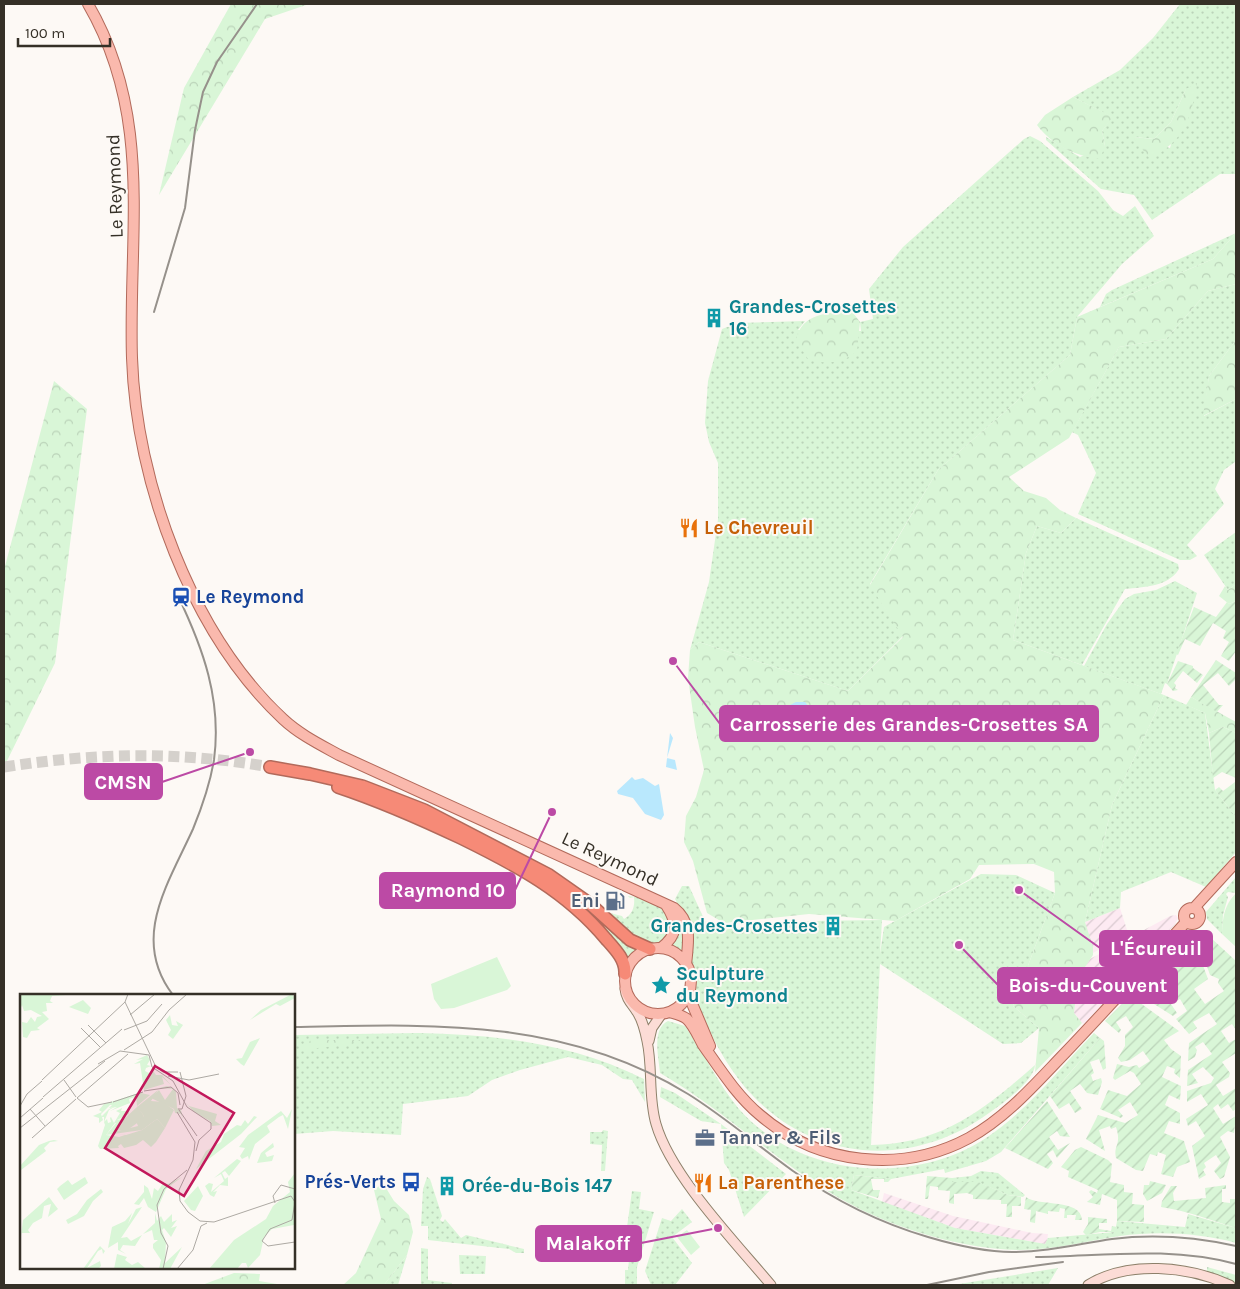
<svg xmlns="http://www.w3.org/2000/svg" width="1240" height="1289" viewBox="0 0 1240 1289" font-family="Karla,sans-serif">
<defs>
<pattern id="industrial-furrows" width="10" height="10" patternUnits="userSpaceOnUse" patternTransform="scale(1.25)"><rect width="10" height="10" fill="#fdeaf2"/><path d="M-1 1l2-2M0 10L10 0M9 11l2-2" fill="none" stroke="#d9c9d0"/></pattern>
<pattern id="grass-dots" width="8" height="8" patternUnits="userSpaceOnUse" patternTransform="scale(1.25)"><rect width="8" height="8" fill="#d9f6d7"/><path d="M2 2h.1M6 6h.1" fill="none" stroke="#bbd3b9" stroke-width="1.8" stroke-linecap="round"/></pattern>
<pattern id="forest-crowns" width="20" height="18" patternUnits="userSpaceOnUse" patternTransform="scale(1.25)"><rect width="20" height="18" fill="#d9f6d7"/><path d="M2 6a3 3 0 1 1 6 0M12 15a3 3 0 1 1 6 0" fill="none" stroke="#bbd3b9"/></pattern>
<pattern id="garden-furrows" width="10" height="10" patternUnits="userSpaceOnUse" patternTransform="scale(1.25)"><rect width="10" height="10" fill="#d9f6d7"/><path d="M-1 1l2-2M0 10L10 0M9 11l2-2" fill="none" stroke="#bbd3b9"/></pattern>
</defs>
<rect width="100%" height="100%" fill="#fdf9f5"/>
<path fill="url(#industrial-furrows)" d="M1120,908L1128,933L1093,953L1085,922Z
M1176,915L1178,918L1175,924L1084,1024L1082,1023L1074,1013L1076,995L1085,967L1090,959L1170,916Z
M884,1193L953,1216L1032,1233L1048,1234L1047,1241L1045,1244L955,1228L882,1202Z"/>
<path fill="url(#grass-dots)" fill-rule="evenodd" d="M1180,4H1236V174H1220L1152,220L1134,195L1101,189L1046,140V137L1080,157L1105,146L1102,131L1112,117L1073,97L1120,70L1153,38ZM1186,89L1170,148L1134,137L1154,139L1171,122Z
M1030,136L1040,141L1098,191L1113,210L1123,216L1135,206L1154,236L1122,264L1077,317L1070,355L938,470L870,584L903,636L848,691L699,642L690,650L709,582L718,519V463L709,442L705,423L708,381L722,329L738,323L805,321L798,330L861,331L860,322L873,319L869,289L903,247L1024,139Z
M1236,233L1213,259L1100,307L1106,294L1112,290Z
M1236,284V340L1209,376L1204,416L1236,399L1235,462L1224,470L1215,489L1224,504L1187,545L1197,556L1190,560H1180L1078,514L1096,473L1078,435L1072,432L1119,347L1166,339L1208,291Z
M1076,518L1178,564L1179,569C1168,587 1144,587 1125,589L1082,665L1013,640L1026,553L1037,526L1061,533Z
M1236,532V584L1228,590L1204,555Z
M1175,581L1197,593L1167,684L1165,683L1161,694L1084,666L1107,624L1125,599L1134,594L1156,590Z
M1164,695L1205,713L1215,790L1236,817V852L1206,887L1171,872L1121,892L1120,908L1085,922L1112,805Z
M981,874L1016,875L1055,893L1013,1006L1039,1028L1021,1043L1003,1044L880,964L871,1145C942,1144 984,1110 1035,1065C1034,1081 1002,1104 989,1113C915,1167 819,1164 754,1097C729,1072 713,1039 698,1007L696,999L695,970L691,961L692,929L675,899L682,886H689L705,921L720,930L811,921L882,920L880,954L884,927Z
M1236,877V893L1228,892L1226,894L1228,897L1223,915L1222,934L1207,919L1206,912Z
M547,878L578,899L639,951L628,961Z
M628,896L644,898L656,904L665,910L674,927L661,943C640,948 622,928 610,913L622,916L624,919C633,914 635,906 634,897L630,898Z
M678,919L684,926V956L668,947Z
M668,1021L685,1026C704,1053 718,1084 739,1109C799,1177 911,1187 986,1138C1026,1112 1061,1067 1094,1033L1100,1038L1001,1152L986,1161L945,1173L944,1169L891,1179L854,1175L851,1190L955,1228L1045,1244L1048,1238L1115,1232L1117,1221L1185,1227L1188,1214L1236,1228V1243C1200,1233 1157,1231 1120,1236C1087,1241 1053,1250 1019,1250C957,1249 882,1225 829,1192C770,1156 719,1107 660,1073C659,1059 651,1029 668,1021Z
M419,1033C499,1035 572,1043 644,1079L645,1102L632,1080L623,1079L602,1065L568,1057L520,1070L492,1080L468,1096L403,1104L401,1135L333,1131L294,1134V1035Z
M661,1087L675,1093L721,1124L786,1174L744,1217L729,1170L724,1163L721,1124L701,1121L660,1097Z
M603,1130L608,1131L605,1171H601L602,1145L590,1144V1132H602Z
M981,1171L998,1173L1025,1195L1023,1197L1008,1195L977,1182H952V1178L971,1176Z
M427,1177L430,1179L442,1216L440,1220L443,1222L445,1219L461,1238L466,1235L524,1249V1253H516L509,1249L428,1240V1226H421L423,1189Z
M632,1191L641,1192L639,1209L654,1212L637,1267V1285H625V1270H628L632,1228L627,1227Z
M682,1209L692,1222L672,1237L692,1263L675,1285H651L645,1271L662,1218L671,1221Z
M421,1248L428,1249V1280L452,1283L451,1285H421Z
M407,1255L398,1285H384Z
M459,1255L486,1256L485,1274H460Z
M1207,1267L1236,1275V1284L1207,1272Z
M1058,1268L1048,1285H953Z"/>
<path fill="url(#forest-crowns)" d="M231,4H309L265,19L159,195L184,88Z
M1197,83C1190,121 1185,139 1150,159L1133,137L1154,139L1171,122L1186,89Z
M1073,97L1113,117L1102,131L1105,146L1100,159C1075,156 1052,145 1037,125L1045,115Z
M1236,233V284L1208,291L1166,339L1119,347L1069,438L1009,477L1024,491L1046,498L1060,510L1076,518L1061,533L1037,526L1026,553L1013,640L1164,695L1112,805L1085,922L1093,947V955L1085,967L1076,995L1074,1013L1082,1023L1035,1072L1039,1028L1013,1006L1055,893L1054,872L1034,864L979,865L970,879L895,921L809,914L724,923L707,913L693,861L684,842L686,816L696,797L704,770L695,727L688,678L690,650L699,642L848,691L903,637L870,585L938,470L1070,355L1077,317L1213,259Z
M851,310L860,322L857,351C842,364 826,365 808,359L796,340C802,312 828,314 851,310Z
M1236,340V399L1203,416L1209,376Z
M54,381L87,409L55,663L4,767V570Z
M1236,584V601L1229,604L1219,596L1225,586L1228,590Z
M1191,697L1236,722V733L1223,727L1209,733L1205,713L1186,705Z
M311,1040H362L343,1045L301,1050Z
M379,1186L386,1188L394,1201L409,1215L413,1232L407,1255L384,1285H343L356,1273L381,1219L374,1190Z
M234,1273L260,1274L259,1281L283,1285H202Z"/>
<path fill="url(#garden-furrows)" d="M1236,601V651L1229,661L1221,656L1229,642L1223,638L1226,631L1213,623L1200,646L1185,639L1178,655L1176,654L1194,607L1216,617L1227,602L1229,604Z
M1216,660L1236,673V679L1229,686L1218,673L1203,685L1219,705H1223L1217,712L1191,697Z
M1178,661L1193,666V668L1203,675L1197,683L1183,671L1174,683L1176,685L1175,688L1178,690L1173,691L1167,684Z
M1223,727L1236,733V778L1222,772L1213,778L1209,733Z
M1235,782H1236V817L1215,790L1219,787L1223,791Z
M1196,931L1203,934L1196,947L1208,979L1194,989L1205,1004L1224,991L1218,983L1219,979L1210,975L1201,949L1210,937L1236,961V1030L1232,1024L1221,1031L1229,1043L1236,1039V1053L1222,1062L1230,1073L1229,1077L1216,1085L1223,1096L1236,1088V1109L1233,1111L1228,1104L1221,1109L1218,1104L1213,1108L1223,1124L1236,1116L1234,1133L1228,1131L1220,1137L1230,1157L1224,1177L1220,1179L1214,1171L1221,1163L1216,1155L1204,1163L1206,1167L1203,1170L1206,1175L1199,1179L1192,1146L1205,1136L1196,1121L1188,1126L1186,1119L1208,1105L1201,1094L1187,1102V1091L1211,1083L1214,1078L1203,1067L1192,1074L1198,1083L1187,1086L1188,1070L1212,1054L1203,1042L1195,1047L1197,1050L1195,1057L1188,1061L1189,1043L1217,1024L1209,1013L1193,1022L1197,1028L1189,1034L1176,1019L1187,1011L1180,999L1171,1004L1177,1013L1173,1016L1154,1004L1155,997L1168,989L1162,980L1175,959L1169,953L1186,935Z
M1161,962L1163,967L1157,978L1146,985L1151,993L1148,999L1140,992L1139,986Z
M1132,997L1179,1031L1164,1040L1171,1049L1181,1056L1180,1078L1174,1073L1175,1069L1167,1066L1162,1077L1181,1086L1180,1100L1169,1095L1165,1105L1180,1113V1124L1169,1121L1164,1133L1184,1141L1190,1162L1177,1167L1173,1177L1161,1174L1166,1155L1158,1152L1157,1156L1150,1154L1143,1171L1136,1170L1116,1158C1113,1145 1122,1145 1116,1127L1111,1129L1110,1126L1099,1130L1105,1151L1086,1139L1098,1115L1125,1123L1138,1115L1130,1102L1118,1110L1123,1116L1121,1118L1100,1109L1108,1090L1127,1096L1141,1084L1134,1073L1130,1071L1115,1080L1113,1078L1117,1064L1129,1067L1137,1065L1139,1068L1150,1061L1143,1051L1130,1060L1121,1062L1118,1058L1125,1046V1035L1133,1027L1126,1016L1116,1022L1121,1030L1119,1033L1105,1021L1128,998Z
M1100,1038L1104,1041L1106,1068L1103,1070L1099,1059L1090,1062L1094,1073L1091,1075L1093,1081L1101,1078L1102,1082L1098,1095L1087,1093L1080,1084L1070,1091L1082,1109L1075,1113L1069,1103L1059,1109L1050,1096Z
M1047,1101L1070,1137L1060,1136L1057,1131L1049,1137L1058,1150L1070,1143L1057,1158L1053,1150L1047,1154L1053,1163L1048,1169L1005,1148Z
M1081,1147L1108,1160L1112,1164L1110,1182L1124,1185V1192L1133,1193L1132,1204L1144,1205V1222L1117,1221V1200L1102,1194L1100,1205L1087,1202L1093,1197L1089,1192L1091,1190L1097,1193L1098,1190L1068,1177L1069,1171L1061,1167L1075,1150Z
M854,1175L891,1179L888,1182H884V1179H871L873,1190H880L878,1198L851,1190Z
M927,1176L952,1178V1182H978L1008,1195L1021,1197V1206H1012V1217H1006L1007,1204H1001V1200L973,1199V1195L967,1193L954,1194V1204L949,1203L950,1191L938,1190V1187L930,1186L928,1199H925Z
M1150,1181L1166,1185L1162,1193L1147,1201L1143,1194L1144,1185H1149Z
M1226,1185V1189H1222V1202L1230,1203V1199H1236V1228C1211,1220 1187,1211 1161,1207L1162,1201L1171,1186H1177L1173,1193L1174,1201L1206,1198L1205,1188Z
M1026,1197C1039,1207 1081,1198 1082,1220H1075L1076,1215H1067V1218H1064L1065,1209L1060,1208L1059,1212L1048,1211V1214L1036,1211L1035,1223L1030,1222L1031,1210L1024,1209Z
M1088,1217L1107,1219V1223H1099V1229L1111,1231L1112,1226L1117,1227L1116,1232H1100L1086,1235L1083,1232L1088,1224Z"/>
<path fill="#d9f6d7" d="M1236,893V947L1222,934C1223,916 1224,906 1236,893Z
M497,957L511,986L507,990L454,1008L441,1009L434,999L431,984Z
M687,1230L700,1247L691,1255L677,1237Z"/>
<path fill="#b9e8fd" d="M796,702H805L808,706L807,712L797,717L790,714V705Z
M670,733L673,738L667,758L675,760L677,770L666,767Z
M632,777L635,780L643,778L655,786L659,784L664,815L661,820L645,814L633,798L618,794L617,791Z"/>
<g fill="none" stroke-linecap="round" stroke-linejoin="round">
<path stroke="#d5d1cc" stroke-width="11" stroke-dasharray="11 5.5" stroke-linecap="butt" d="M4,767C95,753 179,751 270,767"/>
<defs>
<path id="secondary" d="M625,989C626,999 632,1004 637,1012C643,1021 645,1031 647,1041C653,1068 648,1097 656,1124C671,1176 736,1243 771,1285
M649,1041L652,1028L661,1015
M1088,1285C1128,1260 1188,1266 1230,1285"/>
<path id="primary" d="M88,4C154,117 128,235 132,358C136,482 191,633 283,719C299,734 319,744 339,755L674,908C693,923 688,943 686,965
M1184 916a8 8 0 1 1 16 0a8 8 0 1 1-16 0Z
M1194,908L1236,862
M661,948C678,935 678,923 666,905
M625 981a33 33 0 1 1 66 0a33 33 0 1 1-66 0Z
M688,994L710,1046
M669,1012C676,1014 682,1015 687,1019C694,1026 698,1036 703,1045C720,1069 737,1096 760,1115C818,1165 902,1174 969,1138C1007,1117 1036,1083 1065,1053C1106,1010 1146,966 1186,922"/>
<path id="highway" d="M270,767L310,774L362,786L424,810L549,875L589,903L630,940L650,949
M338,787C380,801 421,819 461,838C516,865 566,891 606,939C615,949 626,960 625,974"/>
</defs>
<use href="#secondary" stroke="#8d806a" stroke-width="11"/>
<use href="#primary" stroke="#b26a5b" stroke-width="12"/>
<use href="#highway" stroke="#b26a5b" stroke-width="14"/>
<use href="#secondary" stroke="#fcdcd6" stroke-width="9"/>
<use href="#primary" stroke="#fab9ad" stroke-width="10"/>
<use href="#highway" stroke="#f68a77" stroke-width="11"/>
<path stroke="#96918b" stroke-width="2" d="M154,312L185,208L195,130L203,92L217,62L257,4
M173,995C130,939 168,884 193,829C202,807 210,784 214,760C222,700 203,648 178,596
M294,1027C433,1024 565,1018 688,1094C725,1117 758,1146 793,1171C834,1200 880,1223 928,1237C955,1245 984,1252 1012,1252C1046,1252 1078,1244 1112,1239C1153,1234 1195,1237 1236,1246
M1036,1257C1104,1256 1169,1246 1236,1264
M927,1285L989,1272L1063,1262"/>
</g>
<defs>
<symbol id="building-bare" viewBox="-9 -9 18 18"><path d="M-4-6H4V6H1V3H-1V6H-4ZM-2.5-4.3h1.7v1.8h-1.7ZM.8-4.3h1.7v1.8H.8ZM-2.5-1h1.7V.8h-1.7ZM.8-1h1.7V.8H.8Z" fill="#0f9aa8" stroke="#fdf9f5" stroke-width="2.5" paint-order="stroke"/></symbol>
<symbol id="restaurant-bare" viewBox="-9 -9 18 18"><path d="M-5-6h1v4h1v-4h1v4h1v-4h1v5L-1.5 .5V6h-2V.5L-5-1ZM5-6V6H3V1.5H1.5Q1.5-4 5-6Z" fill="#e8710a" stroke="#fdf9f5" stroke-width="2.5" paint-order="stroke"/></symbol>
<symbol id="station-bare" viewBox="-9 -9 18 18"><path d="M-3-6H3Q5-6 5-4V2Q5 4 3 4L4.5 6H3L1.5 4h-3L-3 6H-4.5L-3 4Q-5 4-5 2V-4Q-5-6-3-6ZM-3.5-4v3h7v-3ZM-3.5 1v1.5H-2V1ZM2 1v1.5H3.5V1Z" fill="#1a4fb4" stroke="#fdf9f5" stroke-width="2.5" paint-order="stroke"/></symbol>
<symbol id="fuel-bare" viewBox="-9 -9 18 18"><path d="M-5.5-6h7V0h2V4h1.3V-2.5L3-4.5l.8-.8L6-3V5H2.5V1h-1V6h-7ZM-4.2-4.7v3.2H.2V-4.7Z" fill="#5c6f8a" stroke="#fdf9f5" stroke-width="2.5" paint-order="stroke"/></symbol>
<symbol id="sight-bare" viewBox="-9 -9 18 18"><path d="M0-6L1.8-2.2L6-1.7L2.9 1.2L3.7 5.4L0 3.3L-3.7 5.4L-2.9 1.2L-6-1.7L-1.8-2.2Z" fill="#0f9aa8" stroke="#fdf9f5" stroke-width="2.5" paint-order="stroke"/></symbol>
<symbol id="office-bare" viewBox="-9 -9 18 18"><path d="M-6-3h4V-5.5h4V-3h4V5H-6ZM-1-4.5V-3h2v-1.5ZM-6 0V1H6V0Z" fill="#5c6f8a" stroke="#fdf9f5" stroke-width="2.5" paint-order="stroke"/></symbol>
<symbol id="bus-bare" viewBox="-9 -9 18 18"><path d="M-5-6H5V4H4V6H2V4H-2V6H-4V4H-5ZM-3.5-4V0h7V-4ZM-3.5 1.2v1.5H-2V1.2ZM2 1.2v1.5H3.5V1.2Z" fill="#1a4fb4" stroke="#fdf9f5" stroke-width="2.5" paint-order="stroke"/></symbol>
</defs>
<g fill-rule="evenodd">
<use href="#building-bare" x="700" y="304" width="28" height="28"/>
<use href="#restaurant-bare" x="675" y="514" width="28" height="28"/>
<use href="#station-bare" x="167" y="583" width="28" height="28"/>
<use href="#fuel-bare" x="601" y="887" width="28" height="28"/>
<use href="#building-bare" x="819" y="912" width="28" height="28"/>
<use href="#sight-bare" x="647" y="971" width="28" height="28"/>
<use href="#office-bare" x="691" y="1124" width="28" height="28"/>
<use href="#bus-bare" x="397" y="1168" width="28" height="28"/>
<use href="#restaurant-bare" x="689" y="1169" width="28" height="28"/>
<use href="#building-bare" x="433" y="1172" width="28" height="28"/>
</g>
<g text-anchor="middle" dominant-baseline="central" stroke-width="4" stroke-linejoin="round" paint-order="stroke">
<g font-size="19" fill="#353027" stroke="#fdf9f5">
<text transform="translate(115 186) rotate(-92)">Le Reymond</text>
<text transform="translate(610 859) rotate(25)">Le Reymond</text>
</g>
<g font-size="19" font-weight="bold" fill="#0d838f" stroke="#fdf9f5" text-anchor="start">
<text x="729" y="307">Grandes-Crosettes<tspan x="729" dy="22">16</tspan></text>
<text x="818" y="926" text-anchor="end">Grandes-Crosettes</text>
<text x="676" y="974">Sculpture<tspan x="676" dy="22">du Reymond</tspan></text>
<text x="462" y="1186">Orée-du-Bois 147</text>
</g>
<g font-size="19" font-weight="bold" fill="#c56008" stroke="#fdf9f5" text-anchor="start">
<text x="704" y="528">Le Chevreuil</text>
<text x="718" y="1183">La Parenthese</text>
</g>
<g font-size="19" font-weight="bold" fill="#164399" stroke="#fdf9f5" text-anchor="start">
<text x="196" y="597">Le Reymond</text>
<text x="396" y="1182" text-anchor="end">Prés-Verts</text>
</g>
<g font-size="19" font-weight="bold" fill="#4e5e75" stroke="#fdf9f5" text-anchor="end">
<text x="600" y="901">Eni</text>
<text x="720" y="1138" text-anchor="start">Tanner &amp; Fils</text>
</g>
</g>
<g transform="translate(20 994)">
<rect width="275" height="275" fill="#fdf9f5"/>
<path d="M63,6L71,14L68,20L49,13ZM150,21L152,31L158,32L156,27L163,31L153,45L148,41L151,36L146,26ZM147,92L153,94L156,98L157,114L161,116L163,125L161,120L155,119L154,115L131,104L139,96L145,106L153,95L139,94ZM121,99L130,101L117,112L124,122L120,127L106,137L95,136L103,129H95L86,141L99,143L105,141L94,139L106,141L122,136L137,125L145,134L136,148L131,153L123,146L116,151L104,154L101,150L98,152L99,154L80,155L78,152L85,131L84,128V123H81L89,115L96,112L89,116L84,128L87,125L88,129L91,128L90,124L91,123L94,129L100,119L96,117L102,114L101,117H109V120L97,126L104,125L117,113L116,100ZM165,108L169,112L197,120L195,127L201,131L192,132L190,127L174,118ZM29,147L34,146L38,147L30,148L24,154L26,157L1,176L0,172L19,151Z" fill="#d9f6d7"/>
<path d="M0,0L2,1H46L32,2L30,7L33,9H26L27,17L22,18L29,25L17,34L20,36L11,37L7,44L3,43L2,28L7,29L11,23L15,28L17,23L22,22L11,16L4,17L2,11L0,16ZM272,0L275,4L260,12L256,10L230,26L241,16ZM240,44L224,72L221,70L216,65L222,64L230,48ZM138,96L131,107L143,108L154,116L145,134L137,125L122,136L86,141L97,128L103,129L96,134L98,137L118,132L116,127L124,122L117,113ZM272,115L268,135L263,121L259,123L247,132L250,138L235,150L229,166L228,162L222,165L220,162L225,154L219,153L228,141L261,117L267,124ZM234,122L237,123L221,140L176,175L186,157L201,148L204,140L217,131L221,132L225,126L228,130ZM253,149L254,153L245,159L247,163L254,161L252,167L237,169L241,159ZM217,165L221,167L209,182L205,177L202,179L205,185L208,183V192L200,191L193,198L197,197L194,203L190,201L185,192L189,189L193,190L191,198L204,187L201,180L194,184ZM275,179V234L274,231L252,235L244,243L240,261L228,274L226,269H222L217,275H189L214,246L246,225L253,212L270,198L268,188ZM65,183L68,189L44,206L37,195L40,192L48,186L52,191ZM162,183L146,195L136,218L128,213L124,204L119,211L114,210L124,198V191L128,194L132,205L134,194L138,197L143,189L148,190ZM178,192L183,202L175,217L171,216L164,207ZM81,195L83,198L73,207L64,222L48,230L46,226L57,220L67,206ZM29,203L38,215L28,223L31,210L24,212L22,224L13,229L8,236L10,239H1L0,250L3,226ZM122,213L101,244L107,243L111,247L122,241L115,252L103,251L100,256L106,260L98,256V248L88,254L92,233L105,227L112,219L108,230L116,215ZM135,219L137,227L141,222L144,228L152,220V228L157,226L151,234L157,232L151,243L144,234L142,236L146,248L145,269L162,253L150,275H139L141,266L133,254V250L138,246H134L132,236L123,240L135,229ZM80,252L85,257L83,260L82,255L78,257L67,274L80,267L81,272L78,275H63ZM97,260L107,263L105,266L112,271L118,268L125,274L94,275Z" fill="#d9f6d7"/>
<path d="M127,61L130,66L127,71L131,72L126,74L125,77L131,80V74L136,81H142L151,91L142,83L144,90L124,96L120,69L114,70L123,65L116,66ZM116,100L115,108L112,107L115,103L109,105L110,109L90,117L97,113L89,114L92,111H90L81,120L83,126L79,129V124L73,122L82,118L79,116L84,110Z" fill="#d9f6d7"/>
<path fill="none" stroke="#ada9a3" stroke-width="1" d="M105,8L136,73L143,78H158M110,21L135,0M68,31L86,49M61,34L81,54M104,36L127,27L142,10M104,56L132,38L149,16L167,0M78,70L100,57L129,61L132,73L153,87L167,113L191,129V135L179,146L176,157M148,82L169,86L199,80M22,86L105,8L108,0M44,86L56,103M124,97L151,93L158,99L160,111M23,103L102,35M57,104L108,60M57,104L68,113L92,108M93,108L123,98M0,112L7,100L22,87M10,115L25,132M158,115H162L166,102L160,78M159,116L177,142M157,118L175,148L173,166L159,196L160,207L168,218L180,227L194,228L271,202L275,208L272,226L250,235L242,247L248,252L275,248M0,124L23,104M0,134L85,67M12,144L56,105M255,209L253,202L261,191L275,195M143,275L148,252L141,239L137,211L144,195L167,176M157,275L173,256L181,232L187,229"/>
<path fill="#c2185b" fill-opacity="0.15" stroke="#c2185b" stroke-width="2.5" d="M135,72L214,119L164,202L85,154Z"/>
<rect width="275" height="275" fill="none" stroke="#353027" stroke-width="2.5"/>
</g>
<path fill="none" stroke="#bc4aa5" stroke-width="2" d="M673 661L720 724M250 752L162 782M552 812L515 890M1019 890L1100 948M959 945L998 985M718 1228L641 1243"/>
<g fill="#bc4aa5" stroke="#fdf9f5" stroke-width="2">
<circle cx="673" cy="661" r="5"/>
<circle cx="250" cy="752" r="5"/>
<circle cx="552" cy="812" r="5"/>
<circle cx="1019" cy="890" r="5"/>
<circle cx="959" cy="945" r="5"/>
<circle cx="718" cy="1228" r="5"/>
</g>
<g fill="#bc4aa5" stroke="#bc4aa5" stroke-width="2">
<rect x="720" y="706" width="378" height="35" rx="5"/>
<rect x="85" y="764" width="77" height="35" rx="5"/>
<rect x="380" y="873" width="135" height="35" rx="5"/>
<rect x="1100" y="931" width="112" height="35" rx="5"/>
<rect x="998" y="968" width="179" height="35" rx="5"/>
<rect x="536" y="1226" width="105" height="35" rx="5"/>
</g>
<g font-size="20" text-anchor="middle" font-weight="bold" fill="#fff">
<text x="909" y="731">Carrosserie des Grandes-Crosettes SA</text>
<text x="123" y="789">CMSN</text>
<text x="448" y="897">Raymond 10</text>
<text x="1156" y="955">L'Écureuil</text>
<text x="1088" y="992">Bois-du-Couvent</text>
<text x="588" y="1250">Malakoff</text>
</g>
<rect width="1240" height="1289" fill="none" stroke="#353027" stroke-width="10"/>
<path d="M18 38v8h92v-8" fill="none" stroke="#353027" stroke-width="2.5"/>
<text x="25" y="38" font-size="15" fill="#353027" stroke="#fdf9f5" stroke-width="4" paint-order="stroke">100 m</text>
</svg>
